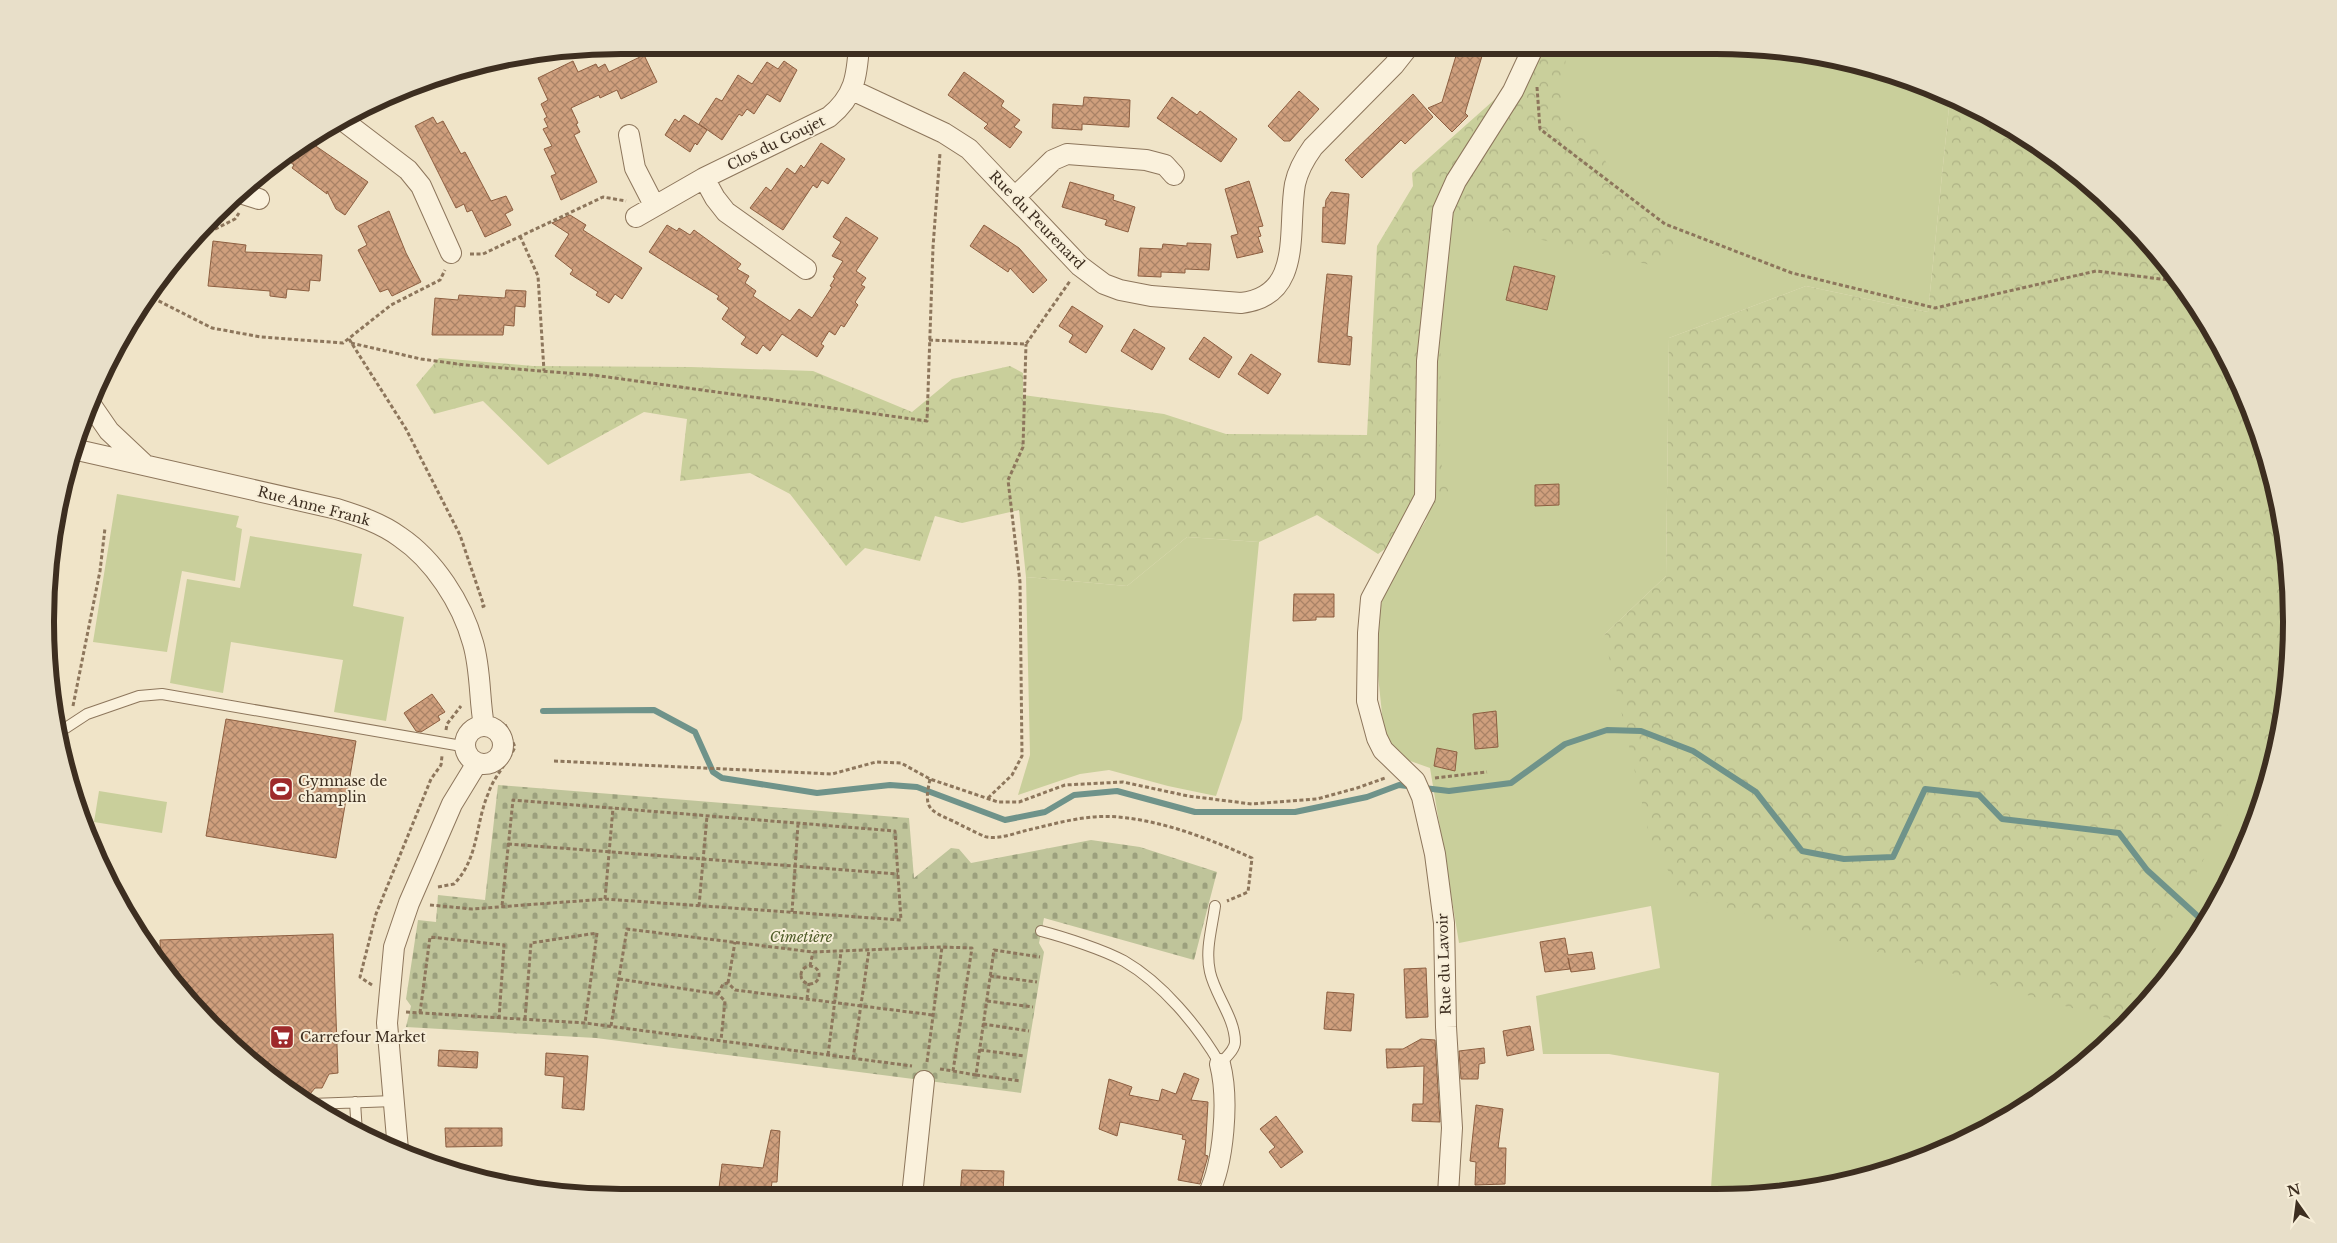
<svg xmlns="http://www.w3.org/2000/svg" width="2337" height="1243" viewBox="0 0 2337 1243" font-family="'Libre Baskerville',serif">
<defs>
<pattern id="forest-crowns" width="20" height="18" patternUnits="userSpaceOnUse" patternTransform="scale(1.25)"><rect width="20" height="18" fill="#c9cf9b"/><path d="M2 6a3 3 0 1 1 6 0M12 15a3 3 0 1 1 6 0" fill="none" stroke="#aeb285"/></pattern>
<pattern id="cemetery-stones" width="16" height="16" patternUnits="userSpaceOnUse" patternTransform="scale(1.25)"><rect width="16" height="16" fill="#bfc49a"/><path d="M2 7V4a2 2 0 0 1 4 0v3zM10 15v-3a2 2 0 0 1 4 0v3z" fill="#9ca07d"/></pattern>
<pattern id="building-cross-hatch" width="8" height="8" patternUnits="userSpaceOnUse" patternTransform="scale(1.25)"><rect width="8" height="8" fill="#cf9f7d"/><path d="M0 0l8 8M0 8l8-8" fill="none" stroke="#a98266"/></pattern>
</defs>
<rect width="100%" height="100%" fill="#f0e4c8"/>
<path fill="#c9cf9b" d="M1544,46H1753L1865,65L1950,97L1928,312L1806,286L1669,338L1666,576L1604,635L2260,753L2274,758L2272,771L2232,877L2149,1002L2036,1101L1936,1154L1802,1190L1711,1188L1719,1073L1609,1054H1543L1536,996L1660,968L1651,906L1459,943L1430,768L1399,757L1384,733L1374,637L1385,587L1441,496L1391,427L1454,147Z
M117,494L239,516L236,527L242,529L235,581L182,571L167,652L93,642Z
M250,536L362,554L353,606L404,617L386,721L334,712L343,660L231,642L223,693L170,683L187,579L240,588Z
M1187,537L1259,542L1242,719L1216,796L1168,786L1109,770L1080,774L1018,795L1030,755L1026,577L1127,586Z
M99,791L167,802L162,833L94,822Z"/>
<path fill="url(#forest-crowns)" d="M1519,46H1567L1561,106L1604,158L1625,200L1684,241L1655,266L1456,220L1441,258L1440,458L1451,502L1378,554L1317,515L1259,542L1187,537L1127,586L1026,577L1019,510L962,523L935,516L920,561L865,548L846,566L790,494L750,473L680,481L687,419L644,412L548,465L483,401L434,414L416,385L439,358L533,366L691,367L813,371L912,412L952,379L1010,366L1023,373V395L1164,414L1226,434L1367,435L1377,246L1413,186L1412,173L1512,84Z
M1950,97L1971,105L2067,164L2149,242L2215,334L2261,436L2287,547L2291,659L2274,758L2260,754L2117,1021L1684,896L1651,843L1604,635L1666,576L1669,338L1806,286L1928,312Z"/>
<path fill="url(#cemetery-stones)" d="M498,785L909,818L914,878L951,848L959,849L971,863L1091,840L1140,847L1217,872L1194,960L1044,918L1039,943L1044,952L1021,1093L596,1038L406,1027L411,1006L406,999L418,920L436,922L438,895L485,900Z"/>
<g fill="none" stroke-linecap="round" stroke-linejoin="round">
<path stroke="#6f938a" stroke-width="6" d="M543,711L654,710L695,732L713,772L722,778L817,793L890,785L917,787L1005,820L1045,812L1074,795L1117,791L1195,812H1295L1367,797L1399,785L1449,791L1511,783L1565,744L1607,730L1641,731L1693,751L1756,792L1802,851L1844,859L1893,857L1925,789L1979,795L2002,819L2119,833L2147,870L2203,921"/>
</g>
<path fill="url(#building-cross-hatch)" stroke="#8d5f41" d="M1459,46H1485L1465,113L1468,116L1452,132L1428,108L1442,102Z
M644,55L657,82L621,99L617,90L600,98L599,95L571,108L578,123L576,124L580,132L574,135L597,182L561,200L551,176L556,174L544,149L552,146L543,129L548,127L544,119L547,117L541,104L548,100L538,78L573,61L578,72L596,64L598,68L605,64L609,72Z
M784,61L797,70L780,102L767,94L754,114L747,109L742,116L739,114L722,140L699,124L716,98L722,101L738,75L752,84L767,62L778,69Z
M964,72L1004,101L1001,106L1020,120L1014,127L1022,132L1010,148L984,128L988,124L948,95Z
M1299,91L1319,109L1290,141H1284L1268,126Z
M1413,94L1433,117L1405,144L1401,140L1362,178L1345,160Z
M1084,97L1130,100L1129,127L1082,124V130L1052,128L1053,104L1083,106Z
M1172,97L1197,115L1200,111L1237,139L1221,162L1157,118Z
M684,115L707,130L697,145L695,143L690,152L665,135L675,119L679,122Z
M433,117L437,124L443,121L461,154L465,152L491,201L506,196L513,210L505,214L511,225L485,237L472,210L467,212L464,204L456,208L415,126Z
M307,140L368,182L345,215L336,209L327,191V194L292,168L294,165L286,159L292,150Z
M821,143L845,159L828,184L822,180L817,188L813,185L783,230L750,208L766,187L771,191L787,168L795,174L801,165L804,168Z
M1249,181L1263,226L1258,227L1261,236L1258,237L1263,252L1237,258L1231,236L1238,234L1225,189Z
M1070,182L1114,195L1113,200L1135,207L1128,232L1105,225L1107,220L1062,207Z
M1331,192L1349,194L1345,244L1322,242L1323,207L1325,208L1326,200Z
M389,211L406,253L421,282L392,296L388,289L380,292L358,250L367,245L358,226Z
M570,215L586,225L583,230L642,268L622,299L615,294L609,303L596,295L598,292L570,274L573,270L555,256L569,234L552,223Z
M846,217L878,238L856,271L866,278L861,285L865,287L855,302L858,305L844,327L841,325L835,335L829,331L821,344L824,346L817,357L782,334L770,351L763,345L757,354L741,344L746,337L722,319L729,308L717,299L719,296L649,252L667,225L677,231L679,228L690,235L694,230L741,264L737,269L749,276L745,283L756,291L753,296L790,321L799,309L812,318L832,287L830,286L835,278L833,277L843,261L832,256L841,242L833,237Z
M984,225L1019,248L1047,280L1033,293L1010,268L1008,272L970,246Z
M213,241L246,245L245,252L322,255L320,281L310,280L309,291L287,289L286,298L270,296V291L208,286Z
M1187,243L1211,244L1209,270L1185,269V273L1161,272V277L1138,276L1140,248L1162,249L1163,244L1187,246Z
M1514,266L1555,276L1547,310L1506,300Z
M1327,274L1352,276L1347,336L1352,337L1350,365L1318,362Z
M506,290L526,291L525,307L515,306L514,326L504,325L503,335H432L435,298L458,300L459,295L505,298Z
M1072,306L1103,326L1086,353L1069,342L1073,335L1059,326Z
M1134,329L1165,348L1152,370L1121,351Z
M1204,337L1232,357L1219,378L1189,359Z
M1251,354L1281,374L1268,394L1238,374Z
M1559,484V505L1535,506V485Z
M1294,594H1334V617H1316V620L1293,621Z
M432,694L445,712L438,716L440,720L421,732L416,731L404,713Z
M1496,711L1498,747L1475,749L1473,714Z
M226,719L356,741L336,858L206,836Z
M1437,748L1457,752L1455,771L1434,766Z
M333,934L338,1073L329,1074L322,1088H315L306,1099L299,1089H291L282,1075L268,1076L188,1002L161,966L160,940Z
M1565,938L1568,955L1592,952L1595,969L1571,972L1568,958L1570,969L1545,972L1540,942Z
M1426,968L1428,1017L1406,1018L1404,969Z
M1327,992L1354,994L1351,1031L1324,1029Z
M1530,1026L1534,1050L1507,1056L1503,1031Z
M1421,1039L1435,1040L1440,1122L1412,1121L1413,1104H1423L1424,1066L1387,1068L1386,1049H1403Z
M1484,1048L1485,1063L1479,1064L1478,1079H1461L1459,1051Z
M439,1050L478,1052L477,1068L438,1066Z
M546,1053L588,1056L584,1110L562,1108L564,1077L545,1075Z
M1184,1073L1199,1079L1191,1100L1208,1102L1205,1155L1208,1156L1200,1184L1178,1180L1186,1140L1182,1139L1183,1135L1120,1122L1117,1136L1099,1129L1109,1079L1132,1087L1129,1095L1159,1101L1162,1089L1176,1094Z
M1476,1105L1503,1109L1498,1148H1506L1505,1184L1475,1185L1476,1162L1470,1161Z
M1276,1116L1303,1152L1281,1168L1269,1152L1275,1147L1260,1129Z
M445,1128H502V1146L446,1147Z
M771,1130L780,1131L777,1182H772L770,1196H718L722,1164L763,1168Z
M962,1170L1004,1171L1003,1195L960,1196Z"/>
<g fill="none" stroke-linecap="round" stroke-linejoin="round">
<defs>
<path id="service" d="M58,733L87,714L139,696L162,694L456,745H465
M1041,931C1064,937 1104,950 1124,961C1162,983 1198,1026 1220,1064C1225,1058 1235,1050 1235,1042C1235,1018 1215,995 1210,972C1205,950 1212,928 1215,906
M355,1102L357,1133
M311,1104L394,1101"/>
<path id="minor" d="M852,90L944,133L969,149L1080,266L1104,284L1120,290L1151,296L1241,303C1304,296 1287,229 1295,184C1298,170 1305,158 1313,147L1394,65L1409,46
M341,119L408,170L421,186L451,253
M629,135L635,168L654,205
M704,178L715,198L726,212L806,269
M240,193L259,199
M1015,197L1053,160L1067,154L1146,160L1165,165L1174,175
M636,217L704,178L829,117C855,96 857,76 859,45
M89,402L109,431L143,463
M73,449L337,509C359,516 381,523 400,537C434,560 462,603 473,643C481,670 479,699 484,726
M465 745a19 19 0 1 1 38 0a19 19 0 1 1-38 0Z
M398,1150L387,1023L394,947L409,903L452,804L477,763
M1448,1194L1452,1128L1446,1027L1444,923L1435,854L1422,797L1415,781L1383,750L1377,738L1367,701L1368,633L1371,599L1425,497L1427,361L1443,210L1456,181L1513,91L1534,46
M1208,1195C1224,1163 1229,1099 1220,1064
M912,1196L924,1081"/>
</defs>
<use href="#service" stroke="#8d765c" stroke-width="12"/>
<use href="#minor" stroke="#8d765c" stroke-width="22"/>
<path stroke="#8d765c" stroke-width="3" stroke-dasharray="4 2.5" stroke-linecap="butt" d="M1537,87L1540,129L1665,224L1792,273L1935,308L2096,271L2177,281
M520,236L538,276L544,371
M186,244L235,219L239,213
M470,254H483L603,197L626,201
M147,295L212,328L261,337L343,343L391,305L440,280L445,270
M349,339L406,429L460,535L484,606L481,607
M929,340L1026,344L1070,281
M351,343L421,359L465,365L593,375L927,421L933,247L940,153
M73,706L100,571L105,528
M446,730L447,724L461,706
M554,761L832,774L876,762L901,763L930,779L998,802H1019L1065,785L1123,782L1188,796L1252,804L1317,799L1357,788L1385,778
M1435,778L1487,772
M930,779C924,807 927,810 953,821C959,824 984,837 987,837C999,839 1013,834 1024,831C1054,824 1086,814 1118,817C1164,821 1210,839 1252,858L1248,892L1227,901
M988,798L1012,775L1022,756L1020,582L1008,480L1023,447L1026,344
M508,844L898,874
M438,887L454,884C479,858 475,825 488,794C494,776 507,764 515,747L504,722
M605,899L613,808
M430,905L472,909L605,899L901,920L895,831L513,800L502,906
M699,906L707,816
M792,912L798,824
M810,966L813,952
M801 975a9 9 0 1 1 18 0a9 9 0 1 1-18 0Z
M990,976L1037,982
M619,979L718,994L725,1001L721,1040
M728,983L735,942
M372,985L360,977L376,914L431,779L441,765L442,756
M718,994L723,984L728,983L735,990L933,1015
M807,999L809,983
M987,1001L1033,1007
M406,1012L585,1023L912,1066
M420,1013L430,937L504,945L499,1019
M525,1019L531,943L597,933L585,1023
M983,1024L1029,1031
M611,1026L627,929L813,952L942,947L972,948L953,1071L940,1069
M980,1050L1025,1056
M828,1055L841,952
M853,1059L869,950
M927,1062L942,947
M953,1071L976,1075L994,950L1040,957
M976,1075L1021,1081"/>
<use href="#service" stroke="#faf1dc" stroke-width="10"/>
<use href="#minor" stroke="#faf1dc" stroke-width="20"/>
</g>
<defs>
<symbol id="stadium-square" viewBox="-11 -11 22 22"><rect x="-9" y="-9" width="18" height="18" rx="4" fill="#9e2a2b" stroke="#f7eed8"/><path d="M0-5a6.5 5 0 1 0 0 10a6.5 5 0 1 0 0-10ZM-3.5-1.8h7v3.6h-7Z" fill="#fff"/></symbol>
<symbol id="supermarket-square" viewBox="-11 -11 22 22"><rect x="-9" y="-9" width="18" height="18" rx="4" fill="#9e2a2b" stroke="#f7eed8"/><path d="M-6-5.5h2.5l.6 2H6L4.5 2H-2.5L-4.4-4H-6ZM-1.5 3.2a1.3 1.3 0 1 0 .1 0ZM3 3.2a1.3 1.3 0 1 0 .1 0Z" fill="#fff"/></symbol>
</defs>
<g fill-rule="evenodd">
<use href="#stadium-square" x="267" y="775" width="28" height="28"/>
<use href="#supermarket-square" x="268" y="1023" width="28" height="28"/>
</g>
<g text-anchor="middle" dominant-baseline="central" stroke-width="4" stroke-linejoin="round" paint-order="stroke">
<g font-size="14" fill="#3d2e20" stroke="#f7eed8">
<text transform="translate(776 143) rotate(-26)">Clos du Goujet</text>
<text transform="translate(1037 220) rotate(46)">Rue du Peurenard</text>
<text transform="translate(314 506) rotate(15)">Rue Anne Frank</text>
<text transform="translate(1444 964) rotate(-92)">Rue du Lavoir</text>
</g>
<g font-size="14" fill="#3d2e20" stroke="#f7eed8" text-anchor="start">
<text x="298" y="781">Gymnase de<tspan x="298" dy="16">champlin</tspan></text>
<text x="300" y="1037">Carrefour Market</text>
</g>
<g font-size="14" font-style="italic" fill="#4d5a26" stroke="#f7eed8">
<text x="801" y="937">Cimetière</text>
</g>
</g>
<path d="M0 0H2337V1243H0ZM621 54H1716A567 567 0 0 1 2283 621V622A567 567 0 0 1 1716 1189H621A567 567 0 0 1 54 622V621A567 567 0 0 1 621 54Z" fill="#e8dfc9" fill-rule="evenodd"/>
<path fill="none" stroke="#3d2e20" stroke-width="6" d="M621 54H1716A567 567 0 0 1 2283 621V622A567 567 0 0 1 1716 1189H621A567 567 0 0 1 54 622V621A567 567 0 0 1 621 54Z"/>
<g transform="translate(2297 1203) rotate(346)" stroke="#f7eed8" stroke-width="4" paint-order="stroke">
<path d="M0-4L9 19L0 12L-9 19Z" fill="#3d2e20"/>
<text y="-8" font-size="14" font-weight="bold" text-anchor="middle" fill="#3d2e20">N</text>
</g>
</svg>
